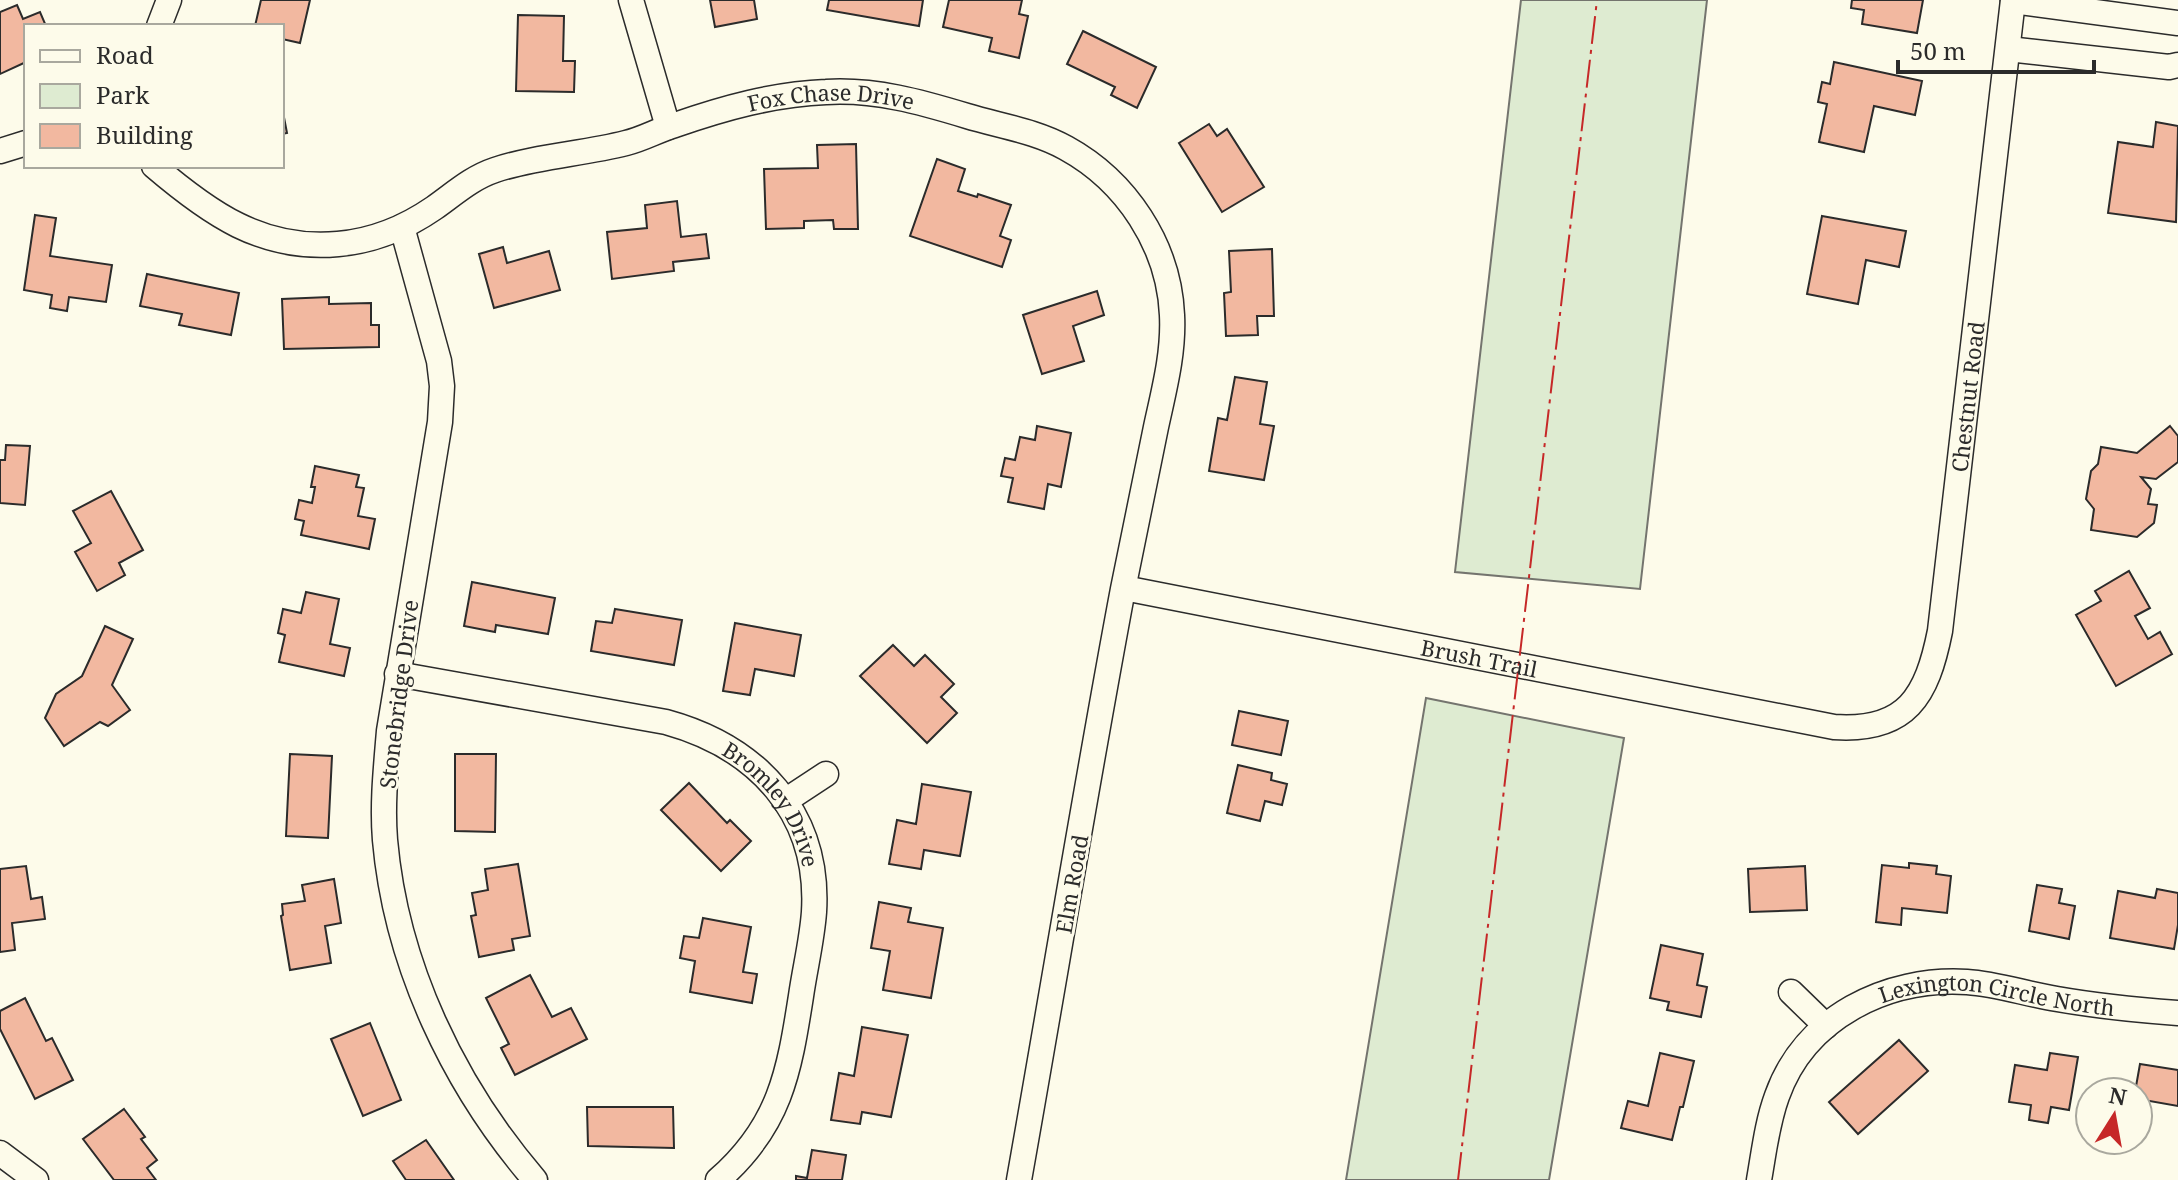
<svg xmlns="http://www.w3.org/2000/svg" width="2178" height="1180" viewBox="0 0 2178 1180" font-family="'Noto Serif',serif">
<rect width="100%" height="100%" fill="#fdfbea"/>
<!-- green -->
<g fill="#deebd1" stroke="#74746e" stroke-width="2">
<polygon points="1521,0 1707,0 1640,589 1455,572"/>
<polygon points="1426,698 1624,738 1549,1180 1346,1180"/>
</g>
<!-- building -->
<g fill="#f2b8a0" stroke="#2b2b2b" stroke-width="2">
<polygon points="261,0 310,0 300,43 282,39 282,26 255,26"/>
<polygon points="710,0 754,0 757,19 715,27"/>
<polygon points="829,0 923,0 919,26 827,10"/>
<polygon points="949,0 1022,0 1019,14 1028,16 1019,58 989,51 992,38 943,27"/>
<polygon points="1852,0 1923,0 1917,33 1862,24 1864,10 1851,8"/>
<polygon points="17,5 23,19 40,12 46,26 26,26 26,62 0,74 0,12"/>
<polygon points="518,15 564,16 563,61 575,61 574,92 516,91"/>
<polygon points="1083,31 1156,67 1137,108 1111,95 1115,87 1067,64"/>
<polygon points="1834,62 1922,81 1915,115 1874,106 1864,152 1819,142 1827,104 1818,102 1822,82 1830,84"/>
<polygon points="282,107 287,133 282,134"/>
<polygon points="2156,122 2178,126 2176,222 2108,213 2118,142 2153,147"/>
<polygon points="1209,124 1217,136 1227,129 1264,187 1222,212 1179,143"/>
<polygon points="856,144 858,229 834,229 833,220 804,221 804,228 766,229 764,169 818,168 817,145"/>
<polygon points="937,159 965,169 958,191 977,197 978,194 1011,205 1000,236 1011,240 1002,267 910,236"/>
<polygon points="677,201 681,237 706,234 709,258 673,262 674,271 612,279 607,232 647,228 645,205"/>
<polygon points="35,215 56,218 50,256 112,265 106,302 69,297 67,311 50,308 52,295 24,290"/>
<polygon points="1822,216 1906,231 1899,267 1866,260 1858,304 1807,294"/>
<polygon points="503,247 507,263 549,251 560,290 494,308 479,254"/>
<polygon points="1272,249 1274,316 1257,316 1258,335 1226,336 1224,293 1231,292 1229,251"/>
<polygon points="147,274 239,293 231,335 179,325 182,314 140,306"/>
<polygon points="1097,291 1104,315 1073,326 1084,361 1042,374 1023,315"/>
<polygon points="329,297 329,304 371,303 371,325 379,325 379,347 284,349 282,299"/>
<polygon points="1235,377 1267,382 1260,424 1274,426 1264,480 1209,471 1218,418 1227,420"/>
<polygon points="1037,426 1071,433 1061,487 1048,484 1044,509 1008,502 1013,478 1001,476 1005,458 1015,460 1020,437 1035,440"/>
<polygon points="2170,426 2178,436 2178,462 2156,479 2141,477 2151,489 2148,504 2157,505 2154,523 2137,537 2091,530 2094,509 2086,499 2091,471 2098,464 2101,447 2137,453"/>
<polygon points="6,445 30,446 25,505 0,503 0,460 5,460"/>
<polygon points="315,466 359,475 356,487 364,488 358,516 375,519 369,549 301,535 304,521 295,519 299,500 312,503 315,487 311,487"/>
<polygon points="111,491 143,550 119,563 125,575 97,591 75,552 91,543 73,511"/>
<polygon points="2129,571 2150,608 2135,616 2148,639 2160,632 2172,654 2116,686 2076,615 2101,601 2095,591"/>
<polygon points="472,582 555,598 548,634 496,625 495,632 464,626"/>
<polygon points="306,592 339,599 330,644 350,648 344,676 279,662 285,635 278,633 283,609 301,613"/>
<polygon points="615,609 682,620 674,665 591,651 596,621 612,623"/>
<polygon points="735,623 801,635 794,676 755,669 750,695 723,691"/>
<polygon points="105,626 133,639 112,685 130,710 108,726 100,722 64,746 45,718 56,694 82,676"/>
<polygon points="893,645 914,666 925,655 954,684 941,697 957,713 927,743 860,676"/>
<polygon points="1239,711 1288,721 1281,755 1232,745"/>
<polygon points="290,754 332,756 328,838 286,836"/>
<polygon points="455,754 496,754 495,832 455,831"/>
<polygon points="1238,765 1272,773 1271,780 1287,784 1282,805 1265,801 1260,821 1227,813"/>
<polygon points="689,783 727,823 730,820 751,841 721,871 661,810"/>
<polygon points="922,784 971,792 960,856 924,850 921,869 889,864 897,820 916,824"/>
<polygon points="1909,863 1937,866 1936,874 1951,876 1947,913 1902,908 1901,925 1876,922 1882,865 1909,868"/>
<polygon points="518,864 530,936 512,939 514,950 479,957 471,916 476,915 472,893 488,890 485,869"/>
<polygon points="26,866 31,899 42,897 45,919 12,923 15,950 0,952 0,869"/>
<polygon points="1805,866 1807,910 1750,912 1748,869"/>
<polygon points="334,879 341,923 325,926 331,963 290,970 281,916 283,915 282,904 305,901 302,885"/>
<polygon points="2037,885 2062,889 2059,903 2075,906 2069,939 2029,931"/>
<polygon points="2157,889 2178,893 2178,925 2174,949 2110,938 2118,891 2155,898"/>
<polygon points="879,902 911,908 908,922 943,928 931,998 883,990 890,951 871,948"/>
<polygon points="703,918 751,927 743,972 757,974 752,1003 690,992 695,961 680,958 684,936 699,938"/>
<polygon points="1661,945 1703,954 1697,985 1707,987 1701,1017 1667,1010 1669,1002 1650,998"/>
<polygon points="530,975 552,1017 571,1008 587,1039 515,1075 501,1048 509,1044 486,998"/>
<polygon points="25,998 46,1041 52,1038 73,1080 35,1099 0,1029 0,1011"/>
<polygon points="370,1023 401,1100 363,1116 331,1039"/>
<polygon points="862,1027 908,1035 891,1117 862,1112 860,1124 831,1120 839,1073 854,1076"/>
<polygon points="1899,1040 1928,1071 1858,1134 1829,1102"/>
<polygon points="1660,1053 1694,1061 1683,1107 1680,1107 1672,1140 1621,1128 1628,1101 1648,1106"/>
<polygon points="2050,1053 2078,1057 2069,1110 2051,1107 2048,1123 2029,1120 2031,1105 2009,1102 2015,1065 2047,1070"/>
<polygon points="2140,1064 2178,1070 2178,1106 2138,1099 2138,1092 2135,1092"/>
<polygon points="587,1107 673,1107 674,1148 588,1146"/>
<polygon points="124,1109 145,1137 141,1139 157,1160 147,1168 156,1180 114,1180 83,1139"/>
<polygon points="426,1140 454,1180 406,1180 393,1161"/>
<polygon points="812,1150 846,1155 842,1180 796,1180 796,1176 807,1178"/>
</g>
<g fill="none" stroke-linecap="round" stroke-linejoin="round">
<!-- minor casing -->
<g stroke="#2b2b2b" stroke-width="27">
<g id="minor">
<polyline points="631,0 668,127"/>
<polyline points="2013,1 2178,23"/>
<polyline points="159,26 169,0"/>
<polyline points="2008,49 2169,67 2178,65"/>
<polyline points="0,151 26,143"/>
<path id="s1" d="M154,166C209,213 262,251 338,244C373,241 405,228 434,208C454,194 471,178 495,170C537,156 583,154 626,143C643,139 658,130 675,125C724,108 774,94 826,92C875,89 921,102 967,116C1000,126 1036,131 1066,148C1126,181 1169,245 1172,315C1174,353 1164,390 1156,427C1145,481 1134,535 1123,589C1086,786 1054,983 1019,1180"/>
<path d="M402,227L439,361L442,386L440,422L389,731C386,767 382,804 385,840C396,965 454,1086 535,1180"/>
<path id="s2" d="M1124,588L1834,727C1907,732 1927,696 1940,631L2013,0"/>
<path id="s3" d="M397,674L666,722C757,747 820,813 814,912C812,940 805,968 801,996C789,1073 780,1126 718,1180"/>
<polyline points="785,801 826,774"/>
<polyline points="1791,992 1826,1026"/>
<polyline points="0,1153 36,1180"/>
<path id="s4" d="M1759,1180C1764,1152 1767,1123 1777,1096C1805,1017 1887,977 1967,982C1997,984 2026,994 2057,999C2097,1006 2137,1010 2178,1013"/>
</g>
</g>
<!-- minor -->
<use href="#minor" stroke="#fdfbea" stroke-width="24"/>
<!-- power -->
<polyline stroke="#c62828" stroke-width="2" stroke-dasharray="28 6 4 6" stroke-linecap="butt" points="1458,1180 1597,0"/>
</g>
<g text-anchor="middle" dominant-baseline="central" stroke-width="6" stroke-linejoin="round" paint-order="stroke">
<!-- street labels -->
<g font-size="22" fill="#2b2b2b" stroke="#fdfbea">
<text stroke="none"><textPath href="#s1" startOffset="728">Fox Chase Drive</textPath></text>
<text stroke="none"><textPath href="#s2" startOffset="1122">Chestnut Road</textPath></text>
<text stroke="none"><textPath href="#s2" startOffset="362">Brush Trail</textPath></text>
<text transform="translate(398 694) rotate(-83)">Stonebridge Drive</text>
<text stroke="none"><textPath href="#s3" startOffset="414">Bromley Drive</textPath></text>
<text transform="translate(1071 884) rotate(-80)">Elm Road</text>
<text stroke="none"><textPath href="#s4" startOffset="354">Lexington Circle North</textPath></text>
</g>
</g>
<!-- legend -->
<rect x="24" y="24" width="260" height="144" fill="#fdfbea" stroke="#a9a89e" stroke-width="2"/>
<rect x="40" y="50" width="40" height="12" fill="#fdfbea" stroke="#a9a89e" stroke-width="2"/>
<text x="96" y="64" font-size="24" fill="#2b2b2b">Road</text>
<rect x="40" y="84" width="40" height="24" fill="#deebd1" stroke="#a9a89e" stroke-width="2"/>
<text x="96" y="104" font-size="24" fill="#2b2b2b">Park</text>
<rect x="40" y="124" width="40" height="24" fill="#f2b8a0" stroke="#a9a89e" stroke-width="2"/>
<text x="96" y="144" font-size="24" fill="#2b2b2b">Building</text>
<!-- north arrow -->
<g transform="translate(2114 1116) rotate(11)"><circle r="38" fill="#fdfbea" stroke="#a9a89e" stroke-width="2"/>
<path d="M0-6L14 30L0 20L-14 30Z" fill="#c62828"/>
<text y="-12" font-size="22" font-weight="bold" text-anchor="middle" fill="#2b2b2b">N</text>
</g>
<!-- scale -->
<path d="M1898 60v12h196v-12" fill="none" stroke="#2b2b2b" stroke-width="4"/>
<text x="1910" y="60" font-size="24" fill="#2b2b2b" stroke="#fdfbea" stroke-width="6" paint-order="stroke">50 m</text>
</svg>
